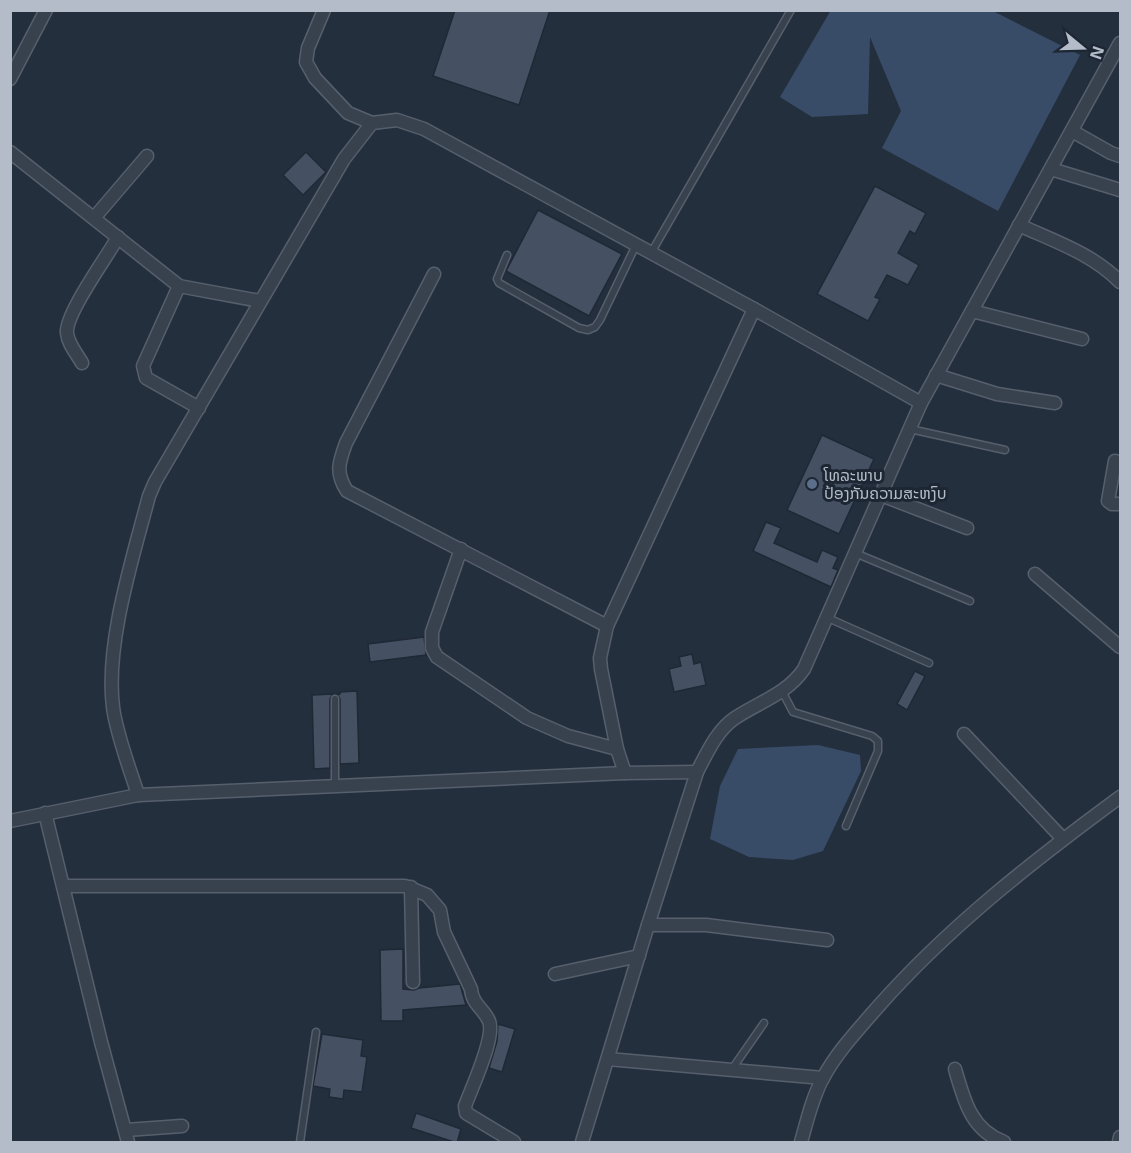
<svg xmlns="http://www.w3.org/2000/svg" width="1131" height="1153" viewBox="0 0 1131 1153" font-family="'Noto Sans','Noto Sans Lao',sans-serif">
<rect width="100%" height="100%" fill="#242f3e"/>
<!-- water -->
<g fill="#394c67">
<polygon points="831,10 993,11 1080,55 998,211 882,148 901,111 870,37 868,114 812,117 780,97"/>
<polygon points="818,745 860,755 861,771 823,851 793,860 749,857 710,839 720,786 738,749"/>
</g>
<!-- building -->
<g fill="#455162" stroke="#1f2835" stroke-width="1.5">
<polygon points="455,10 550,10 519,105 433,76"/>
<polygon points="306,152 326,172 303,195 283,175"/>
<polygon points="875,186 926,213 915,234 910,231 898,253 919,265 908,285 887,275 875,297 880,299 868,321 817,294"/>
<polygon points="538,210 622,254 589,316 506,271"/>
<polygon points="822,435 874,459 839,534 787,510"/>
<polygon points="766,522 781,528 774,543 817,562 822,550 838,557 833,568 838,570 831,587 753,551"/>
<polygon points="424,637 426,655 370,662 368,644"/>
<polygon points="692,654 694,664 701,662 706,685 674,692 669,669 681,666 679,657"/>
<polygon points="915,671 925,676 907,710 897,704"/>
<polygon points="357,691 359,763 340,764 340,699 337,694 340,694 340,692"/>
<polygon points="333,694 330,699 330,768 314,769 312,695"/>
<polygon points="403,949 403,989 414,990 419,988 460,984 466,1005 403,1010 403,1021 381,1021 380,950"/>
<polygon points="498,1024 515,1029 502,1072 489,1068 497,1041"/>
<polygon points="322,1034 363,1040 361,1056 367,1057 362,1092 344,1090 343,1099 329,1097 330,1089 313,1086"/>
<polygon points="416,1113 461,1129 457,1143 411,1128"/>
</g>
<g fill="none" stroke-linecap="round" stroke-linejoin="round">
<!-- service casing -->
<g stroke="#565f6c" stroke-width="9">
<g id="service">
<polyline points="651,253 791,10"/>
<polyline points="507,255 497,279 499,283 579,328 588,330 595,327 600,320 636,245"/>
<polyline points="910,429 1005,450"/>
<polyline points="855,553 970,601"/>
<polyline points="828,618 929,663"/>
<polyline points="782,691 793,712 872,736 878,741 878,751 846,826"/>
<polyline points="335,699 335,786"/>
<polyline points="732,1069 764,1023"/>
<polyline points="300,1142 316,1032"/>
</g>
</g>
<!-- minor casing -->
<g stroke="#565f6c" stroke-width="15">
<g id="minor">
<polyline points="324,10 308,48 306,62 315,78 348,113 372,123"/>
<polyline points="10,79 46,10"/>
<polyline points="1072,131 1111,153 1120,156"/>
<polyline points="10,152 179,286 260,301"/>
<polyline points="1051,169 1120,190"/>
<polyline points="94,218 147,156"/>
<path d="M1019,225C1054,241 1093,254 1120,282"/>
<path d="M434,274L346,443C339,462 335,473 347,491L607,626"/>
<polyline points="179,286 143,366 146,378 199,408"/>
<polyline points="972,311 1082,339"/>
<path d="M82,363C77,354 68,344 67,333C65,314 107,257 118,237"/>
<polyline points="936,375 997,394 1055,403"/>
<polyline points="1115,461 1108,501 1112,504 1120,504"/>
<polyline points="881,495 967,528"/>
<polyline points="461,549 432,632 432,648 437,657 527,718 568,736 617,749"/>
<polyline points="1035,574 1120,647"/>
<polyline points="964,734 1063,839"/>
<polyline points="625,773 617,749 601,669 600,658 607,626 754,309"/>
<path d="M138,795C130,769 116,733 113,707C105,644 133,557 149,496L155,482L344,159L372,123L397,120L424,129L754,309L921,403"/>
<polyline points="45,813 101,1042 128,1142"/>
<polyline points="10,821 138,795 625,773 697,772"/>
<path d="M64,886H405L427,895L440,910L444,932L471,989C472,1004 484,1009 489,1021C496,1037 471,1089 465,1106L466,1113L514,1142"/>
<polyline points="411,887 413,982"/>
<polyline points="648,925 706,925 827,940"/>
<polyline points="555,974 639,956"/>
<polyline points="608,1059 823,1078"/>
<path d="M955,1069C964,1100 971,1130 1004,1142"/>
<polyline points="126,1130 182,1126"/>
<path d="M582,1142L648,925L697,772C707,753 717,730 735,718C759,702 787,694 804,669L921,403L1120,43"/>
<path d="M801,1142C807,1121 812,1098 823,1078C837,1052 857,1031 876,1009C947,928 1033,861 1120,797"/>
<polyline points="1119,1142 1120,1137"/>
</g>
</g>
<!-- service -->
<use href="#service" stroke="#38414e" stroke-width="6"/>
<!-- minor -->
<use href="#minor" stroke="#38414e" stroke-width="12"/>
</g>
<!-- markers -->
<circle fill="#5c6f8a" stroke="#1d2633" stroke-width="2" cx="812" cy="484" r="6"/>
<g text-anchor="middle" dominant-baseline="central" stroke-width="6" stroke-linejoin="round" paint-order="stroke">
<!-- poi labels -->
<g font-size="16" fill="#b4bcc9" stroke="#1d2633" text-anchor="start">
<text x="824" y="475">ໂທລະພາບ<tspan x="824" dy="18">ປ້ອງກັນຄວາມສະຫງົບ</tspan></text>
</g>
</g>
<!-- border -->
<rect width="1131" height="1153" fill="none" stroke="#b4bcc9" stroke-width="24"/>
<!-- north arrow -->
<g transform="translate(1083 48) rotate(109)" stroke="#1d2633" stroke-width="4.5" paint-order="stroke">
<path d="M0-4.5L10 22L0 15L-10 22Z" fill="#b4bcc9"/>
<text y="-9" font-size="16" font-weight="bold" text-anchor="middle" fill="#b4bcc9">N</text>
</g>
</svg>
